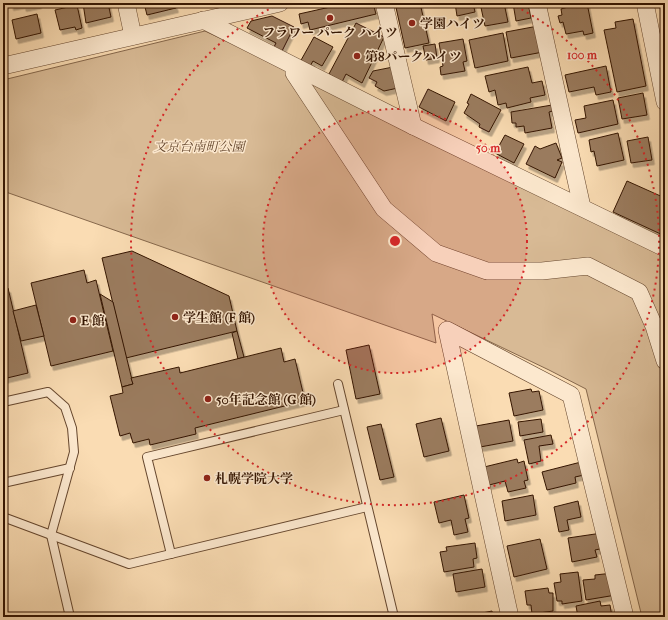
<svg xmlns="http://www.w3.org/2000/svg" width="668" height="620" viewBox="0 0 668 620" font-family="'IM FELL French Canon','Noto Serif JP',serif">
<defs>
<filter id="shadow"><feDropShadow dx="2.5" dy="4.5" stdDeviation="0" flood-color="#0004"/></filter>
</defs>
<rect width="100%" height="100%" fill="#fadcb3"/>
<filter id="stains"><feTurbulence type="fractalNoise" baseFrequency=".005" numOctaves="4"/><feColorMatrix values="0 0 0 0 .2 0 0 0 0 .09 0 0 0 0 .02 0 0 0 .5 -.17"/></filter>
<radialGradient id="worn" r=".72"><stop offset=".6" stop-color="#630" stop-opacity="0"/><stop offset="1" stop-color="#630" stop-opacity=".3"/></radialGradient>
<!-- green -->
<polygon fill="#d8ba95" stroke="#86684c" points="205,31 388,117 665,255 665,617 642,617 586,389 549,370 432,314 436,343 3,191 3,80"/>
<!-- building -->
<g fill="#9b7c5e" stroke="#341502" filter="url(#shadow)">
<polygon points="11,3 39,3 39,4 24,7 23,4 11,6"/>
<polygon points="83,3 108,3 111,17 86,23"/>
<polygon points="144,3 174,3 176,8 147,15"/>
<polygon points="348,3 373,3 376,14 310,30 308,22 301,24 299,14"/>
<polygon points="395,3 420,3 429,43 405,48"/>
<polygon points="455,3 473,3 475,12 457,16"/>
<polygon points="480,3 504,3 508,22 485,26"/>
<polygon points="513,3 528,3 531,18 516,21"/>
<polygon points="567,3 587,3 593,33 584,35 583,31 566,34 563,22 560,23 558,16 562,15 561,9 568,7"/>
<polygon points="77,5 82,28 76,30 75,27 60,30 55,10"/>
<polygon points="37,14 41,33 16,39 12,20"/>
<polygon points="272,16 294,27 282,51 274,47 276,43 247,28 251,21"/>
<polygon points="633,19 646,86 617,92 604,30 616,28 615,22"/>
<polygon points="356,23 384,37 362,83 346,74 342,82 329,74"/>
<polygon points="538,26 543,52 511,58 506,32"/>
<polygon points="503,33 508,61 475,68 469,40"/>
<polygon points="314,37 333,47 322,66 313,61 309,68 300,62"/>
<polygon points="463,39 467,61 463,62 465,71 441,75 440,67 443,66 439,43"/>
<polygon points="435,44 437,58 426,60 423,46"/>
<polygon points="606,66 611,92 596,95 594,87 569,92 565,75"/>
<polygon points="393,67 398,88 384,91 375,86 377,82 369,78 373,71"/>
<polygon points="528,67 532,83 542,81 545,95 530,98 531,102 507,108 506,103 498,105 495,90 489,92 485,76"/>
<polygon points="428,89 455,102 446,121 419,107"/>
<polygon points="643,93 647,115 622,119 618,98"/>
<polygon points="471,94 501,110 489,132 479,127 480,124 464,113 469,104 467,103"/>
<polygon points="613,100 618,124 578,133 575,120 586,118 584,106"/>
<polygon points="552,105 553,111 549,112 552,128 525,133 524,126 516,127 516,123 512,123 511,112"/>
<polygon points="618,133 624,160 597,166 594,151 591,152 589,140"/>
<polygon points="505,135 524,144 514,163 495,153"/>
<polygon points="648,137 652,160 631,163 627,141"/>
<polygon points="556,143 562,158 557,160 562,162 555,178 526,164 535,146 540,149"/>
<polygon points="627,181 665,198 665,236 613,212"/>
<polygon points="132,251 229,296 237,331 126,358 102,258"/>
<polygon points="84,270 87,283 96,280 113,351 51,366 31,283"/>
<polygon points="8,288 28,373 3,379 3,290"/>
<polygon points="100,294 113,302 133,384 122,387"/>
<polygon points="36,305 44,336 21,341 13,311"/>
<polygon points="237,331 244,357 238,359 232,333"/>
<polygon points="369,345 380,394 356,399 346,350"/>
<polygon points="281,348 284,362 295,359 305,401 195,428 196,434 150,445 149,439 133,443 130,433 120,436 110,396 123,393 122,387 133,384 131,378 179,367 180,373"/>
<polygon points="531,389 532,392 539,391 543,410 514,416 509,393"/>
<polygon points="441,418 449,451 424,457 416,424"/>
<polygon points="541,419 543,432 520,436 518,422"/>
<polygon points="509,420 513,441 480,447 476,426"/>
<polygon points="381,424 394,477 380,480 367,427"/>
<polygon points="551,435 553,444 539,446 541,461 529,464 524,440"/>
<polygon points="517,459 518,463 524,461 528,480 524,481 526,488 508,492 505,481 485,486 480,468"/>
<polygon points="581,462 584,475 575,477 576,483 547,490 542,472"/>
<polygon points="464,495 469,518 465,519 468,532 454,535 451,520 439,523 434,502"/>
<polygon points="533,495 536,515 505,521 502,501"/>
<polygon points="578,501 581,517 567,520 569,530 559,532 554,507"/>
<polygon points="602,533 604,548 595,550 597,557 572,562 568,538"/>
<polygon points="540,539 547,569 514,577 507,546"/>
<polygon points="475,543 477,558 473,559 474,567 444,572 440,552 447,551 446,547"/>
<polygon points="482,569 485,587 456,592 453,574"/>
<polygon points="578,572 582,601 562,604 562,601 557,601 554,583 561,582 560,574"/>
<polygon points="613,573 616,595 586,600 583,580 595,579 595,575"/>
<polygon points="548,588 549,593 553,593 553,611 532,614 531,605 527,605 525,591"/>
<polygon points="600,601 601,606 610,605 612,617 578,617 576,606"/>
<polygon points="492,611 493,617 463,617"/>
</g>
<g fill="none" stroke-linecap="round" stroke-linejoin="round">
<!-- lane casing -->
<g stroke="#66472e" stroke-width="10">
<g id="lane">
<polyline points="338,384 394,617"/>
<polyline points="3,402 48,392 65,407 72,428 74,452 51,535 70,617"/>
<polyline points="3,483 70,468"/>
<polyline points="3,517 129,564 367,507"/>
<polyline points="171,554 147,457 344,410"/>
</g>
</g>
<!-- street casing -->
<g stroke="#66472e" stroke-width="18">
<g id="street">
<polyline points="126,3 133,36"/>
<polyline points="384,3 413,126"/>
<polyline points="537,3 582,207"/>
<polyline points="645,3 665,102"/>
<polyline points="203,20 413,126 665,248"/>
<polyline points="3,66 280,3"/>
<polyline points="294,73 384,209 436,253 487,271 542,271 588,266 639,292 654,326 665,361"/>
<polyline points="510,617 447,330 571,395 625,617"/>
</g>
</g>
<!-- lane -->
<use href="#lane" stroke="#fce8ce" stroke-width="8"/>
<!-- street -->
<use href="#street" stroke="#fce8ce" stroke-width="17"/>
</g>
<!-- distance rings -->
<circle cx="395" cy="241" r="132" fill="#d62828" fill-opacity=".12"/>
<g fill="none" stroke="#d62828" stroke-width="2" stroke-dasharray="2 4">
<circle cx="395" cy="241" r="132"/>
<path d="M511 4A264 264 0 1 1 279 4"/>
</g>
<!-- markers -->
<g fill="#8f2418" stroke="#fce8ce" stroke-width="1.5">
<circle cx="330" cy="18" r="4"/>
<circle cx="412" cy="23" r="4"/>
<circle cx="357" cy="56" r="4"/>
<circle cx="175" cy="317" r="4"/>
<circle cx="73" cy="320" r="4"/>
<circle cx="208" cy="399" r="4"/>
<circle cx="207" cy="478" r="4"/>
</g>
<g text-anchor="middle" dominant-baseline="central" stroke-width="3" stroke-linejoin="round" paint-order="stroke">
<!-- poi labels -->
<g font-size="13" font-weight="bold" fill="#341502" stroke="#fce8ce" text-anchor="start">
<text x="420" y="23">学園ハイツ</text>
<text x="330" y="32" text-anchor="middle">フラワー パーク ハイツ</text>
<text x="365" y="56">第8パークハイツ</text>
<text x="183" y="317">学生館 (F 館)</text>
<text x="81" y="320">E 館</text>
<text x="216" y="399">50年記念館 (G 館)</text>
<text x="215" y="478">札幌学院大学</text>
</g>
<!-- park labels -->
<g font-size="13" font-style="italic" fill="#65472e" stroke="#fce8ce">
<text x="199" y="146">文京台南町公園</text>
</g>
</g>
<circle cx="395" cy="241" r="6" fill="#d62828" stroke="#fce8ce" stroke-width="2"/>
<g font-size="12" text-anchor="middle" font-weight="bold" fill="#d62828" stroke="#fce8ce" stroke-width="3" stroke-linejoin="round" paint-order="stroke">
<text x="582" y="59">100 m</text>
<text x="488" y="152">50 m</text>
</g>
<!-- margin -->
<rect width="668" height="620" fill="none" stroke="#fadcb3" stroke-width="16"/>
<rect x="4" y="4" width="660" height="612" fill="none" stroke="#341502" stroke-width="2"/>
<rect x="8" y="8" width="652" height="604" fill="none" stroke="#341502"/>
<rect width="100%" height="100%" filter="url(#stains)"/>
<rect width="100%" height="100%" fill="url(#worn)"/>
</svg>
